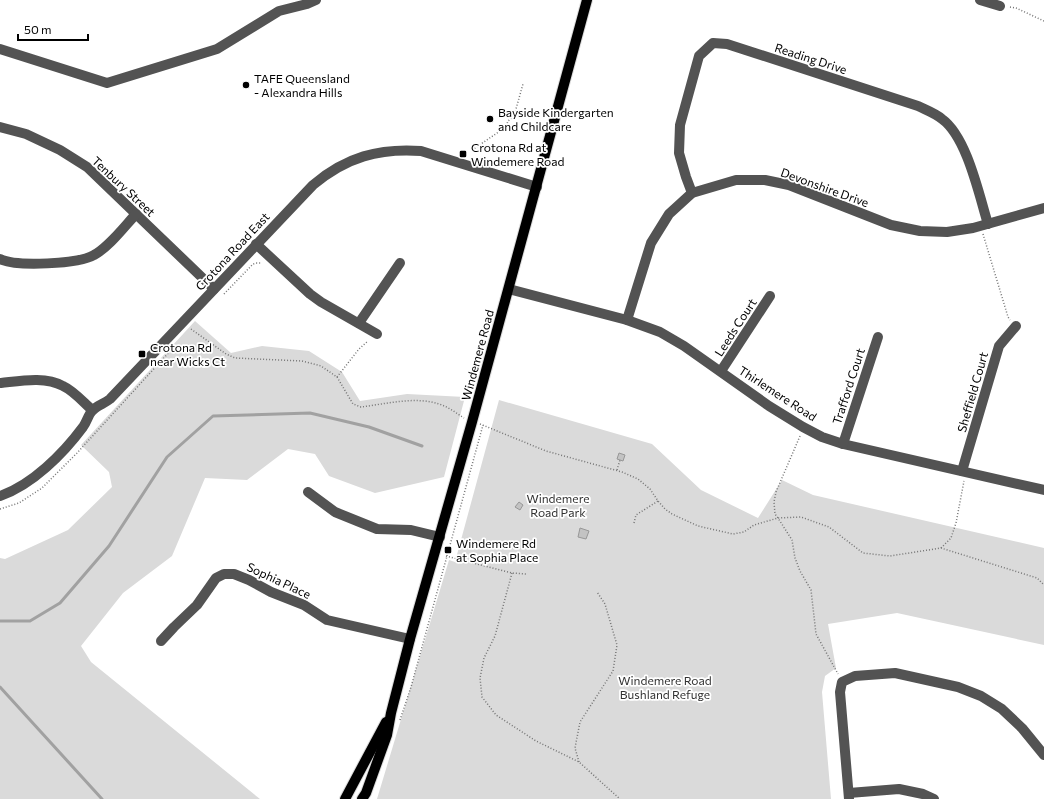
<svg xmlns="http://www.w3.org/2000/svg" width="1044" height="799" viewBox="0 0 1044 799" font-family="Commissioner,sans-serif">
<rect width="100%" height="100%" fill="#fff"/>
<!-- green -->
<g fill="#dadada">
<polygon points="195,321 231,353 262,346 309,351 342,372 360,401 407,394 465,397 444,477 375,493 329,476 315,454 288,449 247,480 205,478 172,556 123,593 81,646 91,662 260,799 0,799 0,558 5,559 68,530 112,487 109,472 81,445"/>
<polygon points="499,400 652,444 701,490 758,518 782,480 813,495 1044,548 1044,645 897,613 828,624 836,668 825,676 822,692 831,799 377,799 449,560 455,562"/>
</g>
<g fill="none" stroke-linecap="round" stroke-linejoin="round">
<!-- stream -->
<g stroke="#a1a1a1" stroke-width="3">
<polyline points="0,621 30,621 60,603 109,546 167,457 213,416 310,413 369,427 422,446"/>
<polyline points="0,687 102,799"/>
</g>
</g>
<!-- building -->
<g fill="#c3c3c3" stroke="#979797">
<polygon points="619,453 625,455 623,461 617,459"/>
<polygon points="519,502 523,505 520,510 515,507"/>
<polygon points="580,528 589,531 586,539 578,537"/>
</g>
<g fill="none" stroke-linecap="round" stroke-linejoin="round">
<!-- major casing -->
<g stroke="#dbdbdb" stroke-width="12">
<g id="major">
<polyline points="345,799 386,722"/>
<polyline points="362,799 366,793 387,735 391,713 410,639 472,422 587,0"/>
</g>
</g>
<!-- path -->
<g stroke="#757575" stroke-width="1.5" stroke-dasharray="1 2" stroke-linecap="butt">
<polyline points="1010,7 1016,8 1044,21"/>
<polyline points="472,150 506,127 508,121 514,116 523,84"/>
<polyline points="983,234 1008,317 1010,320"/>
<polyline points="224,294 253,264 257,263 262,263"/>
<path d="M191,329L226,354L235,358L302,361L321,366L337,377L353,404L361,407C386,404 415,396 439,404C449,407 456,413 464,418"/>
<polyline points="337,377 359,349 368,341"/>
<polyline points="480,424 546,451 622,472 638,479 650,489 658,501 665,509 672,514 698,526 733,534 744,532 754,525 778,518 801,517 829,527 863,553 890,556 941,548 1037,578 1044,585"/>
<polyline points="800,436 776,492 774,502 775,514 778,518 792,540 795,558 800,571 811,590 816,634 838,674"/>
<polyline points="617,470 620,460"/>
<polyline points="0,509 19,503 42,488 77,453 172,349"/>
<polyline points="634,523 636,515 658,501"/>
<polyline points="941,548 951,538 956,523 964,481"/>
<polyline points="446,556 512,573 526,574"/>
<polyline points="512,573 495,636 484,658 480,678 482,697 496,715 536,741 579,762 620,799"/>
<polyline points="400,720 411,687 483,425"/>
<polyline points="579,762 575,748 580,722 613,671 617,645 605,604 597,592"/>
</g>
<!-- minor -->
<g stroke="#535353" stroke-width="10">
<polyline points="980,0 1000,6"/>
<polyline points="0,49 107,83 217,49 279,11 307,4 316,0"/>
<polyline points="0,127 26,134 60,150 87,167 214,289"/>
<path d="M692,193L686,177L679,153L680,125L699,56L713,43L727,44L918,106C926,110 935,113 942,119C967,137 979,195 988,224"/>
<polyline points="256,244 310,294 321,302 377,334"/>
<path d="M0,259C16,267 79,264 94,255C109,247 124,227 136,214"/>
<polyline points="509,289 627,320 660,332 684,346 769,406 803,427 822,437 843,444 1044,490"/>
<polyline points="627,320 651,243 669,214 692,193 736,180 765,180 789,185 891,225 920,231 947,232 973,228 1044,208"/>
<polyline points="359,323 400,263"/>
<polyline points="721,371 770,296"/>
<path d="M1,383C20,381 45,376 63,386C74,391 83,402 92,410"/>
<polyline points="843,444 878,337"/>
<polyline points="962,471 999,346 1016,326"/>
<polyline points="308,492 335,512 377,529 411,530 440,537"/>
<path d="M0,496C32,485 63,454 83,427C87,422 88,415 92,411C97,405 104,404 110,399L313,185C346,157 379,148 421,151L537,187"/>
<polyline points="161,641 174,627 197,605 216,578 224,574 234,574 249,580 271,592 304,605 327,620 410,639"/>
<polyline points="849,793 899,789 923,794 934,799"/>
<polyline points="849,799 840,692 842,682 855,676 895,673 958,687 981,696 1002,709 1022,728 1044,755"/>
</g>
<!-- major -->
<use href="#major" stroke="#000" stroke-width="10"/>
</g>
<!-- markers -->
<g fill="#000" stroke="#fff" stroke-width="1.5">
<circle cx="246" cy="85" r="4"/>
<circle cx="490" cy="119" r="4"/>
<rect x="459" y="150" width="8" height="8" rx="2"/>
<rect x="138" y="350" width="8" height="8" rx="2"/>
<rect x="444" y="546" width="8" height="8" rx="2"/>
</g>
<g text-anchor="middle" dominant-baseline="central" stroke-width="3.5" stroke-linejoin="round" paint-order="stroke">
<!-- street labels -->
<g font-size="12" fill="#000" stroke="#fff">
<text transform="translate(811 58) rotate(18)">Reading Drive</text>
<text transform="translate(124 186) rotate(43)">Tenbury Street</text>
<text transform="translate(825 187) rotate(20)">Devonshire Drive</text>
<text transform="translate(232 251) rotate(-47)">Crotona Road East</text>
<text transform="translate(735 327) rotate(-57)">Leeds Court</text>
<text transform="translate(477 355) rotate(-75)">Windemere Road</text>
<text transform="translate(848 386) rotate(-72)">Trafford Court</text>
<text transform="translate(972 392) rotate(-74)">Sheffield Court</text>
<text transform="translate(778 393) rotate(33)">Thirlemere Road</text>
<text transform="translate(279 580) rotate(25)">Sophia Place</text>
</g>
<!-- poi labels -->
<g font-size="12" fill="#000" stroke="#fff" text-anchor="start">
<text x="254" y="78">TAFE Queensland<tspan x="254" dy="14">- Alexandra Hills</tspan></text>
<text x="498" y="112">Bayside Kindergarten<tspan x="498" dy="14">and Childcare</tspan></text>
<text x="471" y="147">Crotona Rd at<tspan x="471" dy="14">Windemere Road</tspan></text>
<text x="150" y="347">Crotona Rd<tspan x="150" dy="14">near Wicks Ct</tspan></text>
<text x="456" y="543">Windemere Rd<tspan x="456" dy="14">at Sophia Place</tspan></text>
</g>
<!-- park labels -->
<g font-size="12" fill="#313131" stroke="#fff">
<text x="558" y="498">Windemere<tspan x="558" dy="14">Road Park</tspan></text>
<text x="665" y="680">Windemere Road<tspan x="665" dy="14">Bushland Refuge</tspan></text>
</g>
</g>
<!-- scale -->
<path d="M18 34v6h70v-6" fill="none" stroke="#000000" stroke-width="2"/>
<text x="24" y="34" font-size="12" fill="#000000" stroke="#ffffff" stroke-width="3" paint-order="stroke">50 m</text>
</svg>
